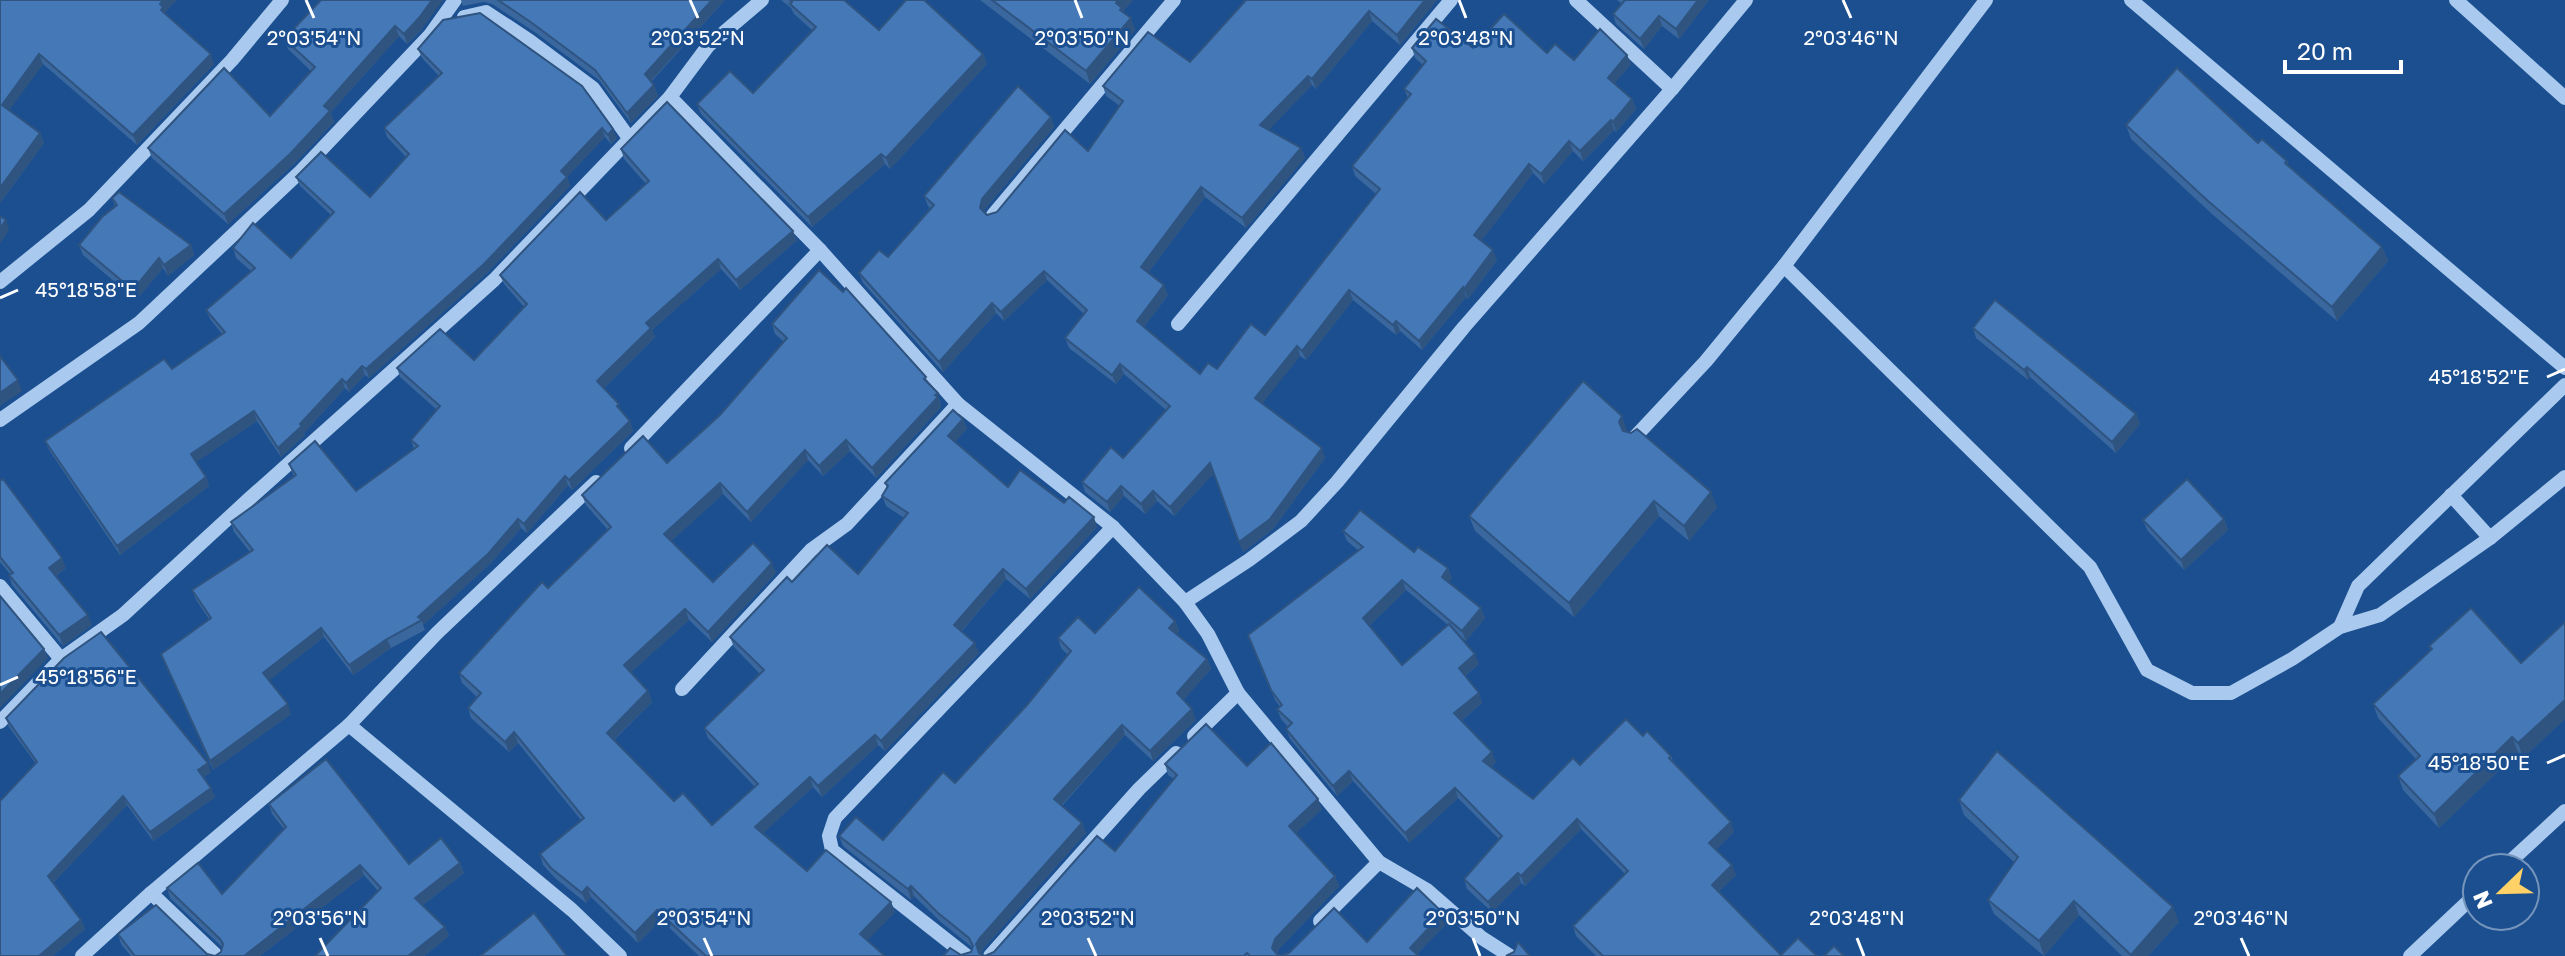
<svg xmlns="http://www.w3.org/2000/svg" width="2565" height="956" viewBox="0 0 2565 956" font-family="'Golos Text',sans-serif">
<rect width="100%" height="100%" fill="#1b4f8f"/>
<g fill="none" stroke-linecap="round" stroke-linejoin="round">
<!-- minor -->
<g stroke="#a9c9ee" stroke-width="14">
<polyline points="1576,0 1672,89"/>
<polyline points="2131,0 2565,368"/>
<polyline points="2456,0 2565,98"/>
<polyline points="464,17 486,12 530,41 593,88 629,138"/>
<polyline points="993,215 1174,0"/>
<polyline points="820,250 958,404 1113,527 1185,602 1208,634 1238,693 1379,862 1427,890 1482,938 1510,956"/>
<polyline points="1784,266 2090,567 2147,670 2192,693 2231,693 2292,659 2340,627 2380,615 2490,538 2565,477"/>
<polyline points="0,282 89,210 232,60 282,0"/>
<polyline points="1178,324 1451,0"/>
<polyline points="0,420 139,323 301,171 430,35 455,0"/>
<polyline points="1634,438 1706,361 1784,266 1986,0"/>
<polyline points="631,448 820,250 670,97"/>
<polyline points="2451,495 2490,538"/>
<polyline points="0,586 61,659"/>
<polyline points="1185,602 1249,560 1301,521 1337,482 1464,327 1672,89 1746,0"/>
<polyline points="2340,627 2358,586 2565,385"/>
<polyline points="682,689 811,550 847,524 958,404"/>
<polyline points="0,722 61,659 123,615 249,499 494,280 670,97 708,46 762,0"/>
<polyline points="349,725 572,910 620,956"/>
<polyline points="1194,736 1238,693"/>
<polyline points="2503,868 2565,811"/>
<polyline points="151,893 217,956"/>
<polyline points="1320,921 1379,862"/>
<polyline points="82,956 151,893 349,725 437,633 596,482"/>
<polyline points="967,956 832,850 829,836 835,818 1113,527"/>
<polyline points="990,956 1139,789 1176,753"/>
<polyline points="2410,956 2477,893"/>
</g>
</g>
<!-- wall -->
<g fill="#3a679d" fill-rule="evenodd">
<polygon points="0,0 177,0 165,12 166,14 214,64 137,145 43,64 9,110 40,133 44,143 0,203"/>
<polygon points="321,0 422,29 407,44 399,36 331,112 334,122 294,164 228,224 152,158 148,148 270,116 311,71 288,49 284,39"/>
<polygon points="461,0 725,0 651,82 654,85 658,96 631,123 599,80 536,33 492,4 484,2 463,6"/>
<polygon points="781,0 844,0 879,30 983,54 987,64 890,169 885,164 812,227 701,114 697,104 753,93 813,31 794,14 791,8"/>
<polygon points="980,0 1133,0 1123,11 1135,30 1090,84"/>
<polygon points="1246,0 1437,0 1400,45 1372,21 1316,89 1312,85 1268,130 1301,148 1305,158 1246,228 1205,197 1148,273 1168,295 1144,327 1200,374 1217,369 1265,335 1376,194 1355,176 1352,166 1408,98 1404,89 1423,65 1415,58 1412,48 1473,48 1547,53 1574,60 1627,55 1631,64 1614,84 1632,99 1636,109 1616,132 1614,130 1583,161 1573,151 1544,184 1533,173 1481,241 1497,260 1468,299 1466,297 1422,350 1400,331 1396,335 1353,300 1306,360 1300,356 1262,403 1325,458 1273,529 1243,552 1214,473 1174,516 1157,501 1145,514 1124,496 1110,512 1085,492 1082,482 1123,458 1166,410 1124,374 1116,384 1069,348 1065,338 1084,314 1047,280 1004,321 996,313 943,372 863,283 859,273 888,257 930,208 928,206 924,196 1051,117 1054,127 985,209 985,212 987,215 997,212 1088,151 1120,106 1106,96 1103,86 1190,62"/>
<polygon points="1617,0 1709,0 1679,39 1662,26 1644,49 1616,24 1613,14 1622,4"/>
<polygon points="443,20 617,138 611,144 605,137 567,177 570,186 487,273 369,378 365,375 349,392 345,388 304,433 305,435 281,457 257,421 196,462 206,477 209,486 120,555 49,450 45,441 172,369 222,334 210,319 206,310 251,271 236,258 233,248 291,258 331,215 300,186 296,177 370,197 406,157 387,137 384,128 439,76 422,58 418,49"/>
<polygon points="2126,125 2258,143 2287,161 2288,165 2382,247 2388,261 2337,321 2213,215 2131,139"/>
<polygon points="621,149 797,240 740,290 721,269 652,330 655,337 604,388 630,421 633,431 572,490 568,485 527,533 521,528 491,563 423,625 425,630 391,648 353,675 324,637 269,680 291,714 213,770 161,654 209,619 196,600 192,590 250,552 234,532 231,522 294,477 289,464 356,491 414,449 411,440 437,410 400,377 397,368 474,360 524,307 504,284 500,275 606,220 646,184 624,159"/>
<polygon points="112,198 191,245 194,255 168,276 163,268 136,300 83,255 79,245 115,206"/>
<polygon points="772,324 928,382 941,403 940,404 941,407 876,478 850,451 823,476 808,460 751,522 723,494 671,541 713,582 776,573 712,642 689,620 631,672 648,691 652,702 614,740 674,801 712,825 755,787 708,738 704,728 760,674 734,647 730,637 792,582 858,574 904,518 886,506 882,496 887,488 885,483 963,419 967,429 955,442 1008,487 1064,503 1097,527 1030,599 1006,579 962,631 979,653 885,751 878,745 822,797 813,787 763,833 807,871 891,902 895,912 867,940 885,956 699,956 661,920 638,943 591,897 586,903 555,878 543,865 540,854 581,820 518,743 509,752 471,718 468,708 477,697 462,683 459,673 608,530 586,505 582,495 667,463 720,415 784,342 775,334"/>
<polygon points="1973,328 2136,414 2140,424 2116,453 2030,377 2028,380 1976,338"/>
<polygon points="1627,431 1626,432 1717,507 1689,541 1659,516 1574,617 1475,531 1469,516"/>
<polygon points="0,481 66,568 56,576 92,625 63,646 12,585 9,575 10,574 0,562"/>
<polygon points="2224,519 2228,530 2184,570 2147,530 2143,520"/>
<path d="M1343,531L1414,552L1448,568L1452,578L1449,582L1481,608L1485,618L1466,641L1458,634L1479,664L1465,676L1479,693L1482,703L1461,721L1496,762L1491,767L1533,799L1580,765L1643,736L1671,756L1674,763L1734,832L1716,849L1736,875L1718,892L1781,955L1817,956H1596L1576,936L1573,926L1625,874L1581,829L1525,886L1521,883L1492,912L1467,889L1464,879L1499,839L1458,798L1409,843L1353,781L1337,796L1290,739L1286,729L1288,727L1281,719L1277,709L1280,707L1275,700L1252,645L1359,551L1347,541ZM1406,590L1448,625L1402,665L1369,626Z"/>
<polygon points="1175,621 1179,631 1177,634 1207,659 1211,669 1183,700 1196,720 1153,761 1125,735 1062,806 1082,823 1086,833 983,949 981,953 985,956 994,952 1115,851 1174,779 1168,775 1165,764 1247,766 1322,809 1296,833 1335,876 1339,886 1279,949 1277,954 1280,956 1367,942 1447,923 1417,954 1419,956 943,956 961,955 971,952 973,948 942,923 914,896 911,900 843,846 839,836 883,840 955,783 1027,705 1068,655 1061,648 1058,638"/>
<polygon points="2565,622 2565,719 2523,758 2518,752 2439,828 2403,790 2398,776 2416,759 2378,718 2373,704 2431,650 2429,646 2521,663"/>
<polygon points="6,718 211,772 204,777 215,797 153,841 127,805 53,883 81,920 85,929 53,956 0,956 36,764 9,727"/>
<polygon points="1959,800 2179,922 2148,956 2122,956 2079,915 2044,956 1994,914 1988,900 2015,863 1964,815"/>
<polygon points="269,804 409,864 460,863 464,873 423,905 445,927 449,936 424,956 315,956 378,891 364,875 260,956 131,956 121,944 118,934 215,956 221,952 222,947 170,898 167,888 222,894 284,829 272,814"/>
</g>
<!-- shaded-wall -->
<g fill="#305480">
<polygon points="163,0 177,0 165,12 167,17 165,20 160,4"/>
<polygon points="432,0 443,0 422,29 407,44 404,34"/>
<polygon points="712,0 725,0 648,84 645,74"/>
<polygon points="1118,0 1133,0 1123,11 1126,20 1116,3"/>
<polygon points="1425,0 1437,0 1400,45 1397,35"/>
<polygon points="1698,0 1709,0 1679,39 1676,29"/>
<polygon points="1369,11 1372,21 1316,89 1312,79"/>
<polygon points="1659,16 1662,26 1644,49 1640,39"/>
<polygon points="1131,18 1135,30 1090,84 1086,71"/>
<polygon points="395,26 399,36 331,112 334,122 294,164 228,224 224,214"/>
<polygon points="39,54 43,64 6,115 2,105"/>
<polygon points="211,54 214,64 137,145 133,135"/>
<polygon points="983,54 987,64 890,169 886,158"/>
<polygon points="1627,55 1631,64 1611,88 1608,78"/>
<polygon points="1308,76 1312,85 1264,135 1260,125"/>
<polygon points="654,85 658,96 631,123 627,113"/>
<polygon points="1632,99 1636,109 1616,132 1613,122"/>
<polygon points="1051,117 1054,127 985,209 983,218 980,208 982,199"/>
<polygon points="1611,120 1614,130 1583,161 1580,151"/>
<polygon points="602,128 605,137 567,177 570,186 487,273 369,378 366,369"/>
<polygon points="613,129 617,138 611,144 608,135"/>
<polygon points="40,133 44,143 0,203 0,188"/>
<polygon points="1569,141 1573,151 1544,184 1541,174"/>
<polygon points="1301,148 1305,158 1246,228 1242,218"/>
<polygon points="881,154 885,164 812,227 808,217"/>
<polygon points="1529,164 1533,173 1478,245 1474,235"/>
<polygon points="1201,187 1205,197 1145,277 1141,267"/>
<polygon points="6,220 9,230 0,244 0,228"/>
<polygon points="793,231 797,240 740,290 736,280"/>
<polygon points="191,245 194,255 168,276 164,265"/>
<polygon points="2382,247 2388,261 2337,321 2332,307"/>
<polygon points="1493,250 1497,260 1468,299 1464,289"/>
<polygon points="159,258 163,268 136,300 133,290"/>
<polygon points="718,259 721,269 652,330 655,337 601,391 597,381 646,323"/>
<polygon points="1044,271 1047,280 1004,321 1001,312"/>
<polygon points="1164,285 1168,295 1141,331 1137,321"/>
<polygon points="1463,287 1466,297 1422,350 1419,341"/>
<polygon points="1349,290 1353,300 1306,360 1302,351"/>
<polygon points="992,303 996,313 943,372 939,362"/>
<polygon points="1396,321 1400,331 1396,335 1393,325"/>
<polygon points="1297,346 1300,356 1259,408 1255,398"/>
<polygon points="1120,364 1124,374 1116,384 1112,375"/>
<polygon points="362,366 365,375 349,392 346,383"/>
<polygon points="2027,367 2030,377 2028,380 2024,370"/>
<polygon points="342,379 345,388 304,433 305,435 281,457 278,448"/>
<polygon points="18,380 22,391 0,406 0,393"/>
<polygon points="938,393 941,407 876,478 872,468"/>
<polygon points="254,411 257,421 195,463 191,454"/>
<polygon points="2136,414 2140,424 2116,453 2112,442"/>
<polygon points="1622,416 1627,431 1624,437 1619,422"/>
<polygon points="963,419 967,429 951,446 948,436"/>
<polygon points="630,421 633,431 572,490 569,480"/>
<polygon points="846,440 850,451 823,476 819,466"/>
<polygon points="1322,448 1325,458 1273,529 1243,552 1239,542"/>
<polygon points="805,450 808,460 751,522 747,512"/>
<polygon points="1210,463 1214,473 1174,516 1170,507"/>
<polygon points="565,476 568,485 527,533 524,524"/>
<polygon points="206,477 209,486 120,555 117,546"/>
<polygon points="720,483 723,494 668,544 664,534"/>
<polygon points="1121,486 1124,496 1110,512 1107,502"/>
<polygon points="1153,491 1157,501 1145,514 1141,504"/>
<polygon points="1711,492 1717,507 1689,541 1684,526"/>
<polygon points="1654,501 1659,516 1574,617 1569,603"/>
<polygon points="1094,517 1097,527 1030,599 1026,589"/>
<polygon points="518,519 521,528 491,563 423,625 422,620 418,617"/>
<polygon points="2224,519 2228,530 2184,570 2181,560"/>
<polygon points="62,558 66,568 53,578 49,568"/>
<polygon points="772,563 776,573 712,642 708,632"/>
<polygon points="1448,568 1452,578 1446,587 1442,577"/>
<polygon points="1003,569 1006,579 958,635 954,625"/>
<polygon points="1402,580 1406,590 1366,629 1363,618"/>
<polygon points="1481,608 1485,618 1466,641 1462,631"/>
<polygon points="685,609 689,620 628,675 624,665"/>
<polygon points="88,615 92,625 63,646 59,635"/>
<polygon points="1175,621 1179,631 1173,638 1169,628"/>
<polygon points="321,628 324,637 267,682 263,673"/>
<polygon points="387,639 391,648 353,675 349,665"/>
<polygon points="975,643 979,653 885,751 881,741"/>
<polygon points="44,649 48,658 0,708 0,694"/>
<polygon points="1475,654 1479,664 1462,678 1459,668"/>
<polygon points="1207,659 1211,669 1180,704 1177,693"/>
<polygon points="648,691 652,702 610,743 607,733"/>
<polygon points="1479,693 1482,703 1458,723 1454,713"/>
<polygon points="2565,700 2565,719 2523,758 2518,743"/>
<polygon points="288,704 291,714 213,770 210,761"/>
<polygon points="1192,709 1196,720 1153,761 1150,751"/>
<polygon points="1122,725 1125,735 1058,809 1054,799"/>
<polygon points="514,732 518,743 509,752 505,742"/>
<polygon points="875,735 878,745 822,797 818,786"/>
<polygon points="2512,737 2518,752 2439,828 2434,814"/>
<polygon points="1492,752 1496,762 1487,771 1483,761"/>
<polygon points="208,763 211,772 201,779 198,770"/>
<polygon points="1349,771 1353,781 1337,796 1333,786"/>
<polygon points="810,777 813,787 759,837 755,827"/>
<polygon points="211,788 215,797 153,841 150,832"/>
<polygon points="1455,788 1458,798 1409,843 1405,833"/>
<polygon points="123,796 127,805 51,885 48,876"/>
<polygon points="1318,799 1322,809 1293,836 1289,826"/>
<polygon points="1577,819 1581,829 1525,886 1521,876"/>
<polygon points="1731,822 1734,832 1713,853 1709,843"/>
<polygon points="1082,823 1086,833 983,949 980,955 976,944 979,939"/>
<polygon points="460,863 464,873 419,908 415,898"/>
<polygon points="360,865 364,875 260,956 244,956"/>
<polygon points="1732,865 1736,875 1715,895 1712,885"/>
<polygon points="1518,873 1521,883 1492,912 1488,902"/>
<polygon points="1335,876 1339,886 1279,949 1277,956 1272,948 1275,939"/>
<polygon points="911,886 914,896 911,900 908,889"/>
<polygon points="587,887 591,897 586,903 582,893"/>
<polygon points="2074,901 2079,915 2044,956 2039,941"/>
<polygon points="891,902 895,912 864,944 860,934"/>
<polygon points="2173,907 2179,922 2148,956 2131,956"/>
<polygon points="657,910 661,920 638,943 635,933"/>
<polygon points="1443,913 1447,923 1415,956 1410,948"/>
<polygon points="81,920 85,929 53,956 39,956"/>
<polygon points="445,927 449,936 424,956 408,956"/>
</g>
<!-- building -->
<g fill="#4478b7" stroke="#305480" stroke-width="2">
<polygon points="0,0 163,0 160,4 163,7 161,10 211,54 133,135 39,54 2,105 40,133 0,188"/>
<polygon points="321,0 432,0 419,18 404,34 395,26 324,106 330,111 290,154 224,214 148,148 224,68 270,116 315,67 284,39"/>
<polygon points="498,0 712,0 645,74 654,85 627,113 595,70 532,23"/>
<polygon points="790,0 844,0 879,30 906,0 924,0 983,54 886,158 881,154 808,217 697,104 730,71 753,93 816,27 790,4 792,2"/>
<polygon points="992,0 1118,0 1116,3 1122,8 1120,10 1131,18 1086,71"/>
<polygon points="1246,0 1425,0 1397,35 1369,11 1312,79 1308,76 1260,125 1301,148 1242,218 1201,187 1141,267 1164,285 1137,321 1200,374 1208,363 1217,369 1251,324 1265,335 1380,189 1352,166 1411,94 1404,89 1426,61 1412,48 1436,19 1473,48 1504,14 1547,53 1555,44 1574,60 1600,29 1627,55 1608,78 1632,99 1613,122 1611,120 1580,151 1569,141 1541,174 1529,164 1474,235 1493,250 1464,289 1463,287 1419,341 1396,321 1393,325 1349,290 1302,351 1297,346 1255,398 1322,448 1270,519 1239,542 1210,463 1170,507 1153,491 1141,504 1121,486 1107,502 1082,482 1111,447 1123,458 1170,406 1120,364 1112,375 1065,338 1087,310 1044,271 1001,312 992,303 939,362 859,273 879,250 888,257 934,205 924,196 1018,86 1051,117 982,199 980,208 987,215 997,212 1065,130 1088,151 1123,101 1103,86 1148,32 1190,62"/>
<polygon points="1625,0 1698,0 1676,29 1659,16 1640,39 1613,14"/>
<polygon points="480,13 582,86 613,129 608,135 602,128 561,171 567,177 484,264 366,369 362,366 346,383 342,379 300,424 302,426 278,448 254,411 191,454 206,477 117,546 45,441 164,359 172,369 225,332 206,310 255,268 233,248 253,223 291,258 334,212 296,177 321,152 370,197 409,154 384,128 442,73 418,49 443,20"/>
<polygon points="2177,68 2258,143 2262,139 2287,161 2285,163 2382,247 2332,307 2208,201 2126,125"/>
<polygon points="667,102 793,231 736,280 718,259 646,323 651,328 597,381 619,404 617,406 630,421 569,480 565,476 524,524 518,519 488,554 418,617 422,620 387,639 349,665 321,628 263,673 288,704 210,761 161,654 211,618 192,590 253,550 231,522 296,475 289,464 315,441 356,491 418,446 411,440 440,406 397,368 440,329 474,360 527,304 500,275 580,192 606,220 649,181 621,149"/>
<polygon points="119,192 191,245 164,265 159,258 133,290 79,245 102,217 117,205 112,198"/>
<polygon points="0,216 6,220 0,228"/>
<polygon points="819,270 843,292 846,288 926,377 924,379 938,393 935,395 938,397 872,468 846,440 819,466 805,450 747,512 720,483 664,534 713,582 753,543 772,563 708,632 685,609 624,665 648,691 607,733 674,801 683,793 712,825 758,784 704,728 764,670 730,637 787,577 792,582 827,545 858,574 908,513 882,496 888,486 885,483 953,410 963,419 948,436 1008,487 1020,470 1064,503 1069,497 1094,517 1026,589 1003,569 954,625 975,643 881,741 875,735 818,786 810,777 755,827 807,871 826,850 891,902 860,934 885,956 706,956 657,910 635,933 587,887 582,893 551,868 540,854 584,818 514,732 505,742 468,708 481,693 459,673 542,582 548,588 611,527 582,495 643,436 667,463 720,415 787,338 772,324"/>
<polygon points="1995,300 2136,414 2112,442 2027,367 2024,370 1973,328"/>
<polygon points="0,356 18,380 0,393"/>
<polygon points="1583,381 1622,416 1619,422 1623,431 1631,433 1637,429 1711,492 1684,526 1654,501 1569,603 1469,516"/>
<polygon points="3,479 62,558 49,568 88,615 59,635 9,575 13,573 0,557 0,481"/>
<polygon points="2187,479 2224,519 2181,560 2143,520"/>
<polygon points="1360,510 1414,552 1418,547 1448,568 1442,577 1481,608 1462,631 1402,580 1363,618 1402,665 1449,624 1475,654 1459,668 1479,693 1454,713 1492,752 1483,761 1533,799 1573,758 1580,765 1626,719 1643,736 1647,731 1671,756 1669,758 1731,822 1709,843 1732,865 1712,885 1781,955 1798,938 1817,956 1603,956 1573,926 1628,871 1577,819 1521,876 1518,873 1488,902 1464,879 1502,836 1455,788 1405,833 1349,771 1333,786 1286,729 1292,723 1277,709 1282,705 1271,690 1248,635 1363,547 1343,531"/>
<polygon points="1139,587 1175,621 1169,628 1207,659 1177,693 1192,709 1150,751 1122,725 1054,799 1082,823 979,939 976,944 979,953 985,956 994,952 1097,836 1115,851 1177,775 1165,764 1206,724 1247,766 1271,743 1318,799 1289,826 1335,876 1275,939 1272,948 1276,953 1280,956 1289,953 1334,908 1367,942 1417,888 1443,913 1410,948 1419,956 1250,956 1247,953 1244,956 943,956 950,948 961,955 971,952 973,946 969,938 938,913 911,886 908,889 839,836 856,817 883,840 943,772 955,783 1027,705 1071,651 1058,638 1078,617 1095,633"/>
<polygon points="0,596 44,649 0,694"/>
<polygon points="2471,608 2521,663 2565,622 2565,700 2518,743 2512,737 2434,814 2398,776 2420,756 2373,704 2432,649 2429,646"/>
<polygon points="101,632 208,763 198,770 211,788 150,832 123,796 48,876 81,920 39,956 0,956 0,801 37,762 6,718 64,658"/>
<polygon points="1997,751 2173,907 2131,955 2074,901 2039,941 1988,900 2018,857 1959,800"/>
<polygon points="326,759 409,864 441,838 460,863 415,898 445,927 408,956 315,956 381,888 360,865 244,956 135,956 118,934 156,905 207,954 215,956 221,952 223,944 220,939 167,888 198,863 222,894 286,827 269,804"/>
<polygon points="534,913 567,956 480,956"/>
<polygon points="1518,942 1530,956 1506,956 1514,952"/>
<polygon points="1834,946 1844,956 1824,956"/>
</g>
<!-- ticks -->
<path fill="none" stroke="#fff" stroke-width="3" d="M306,0L314,18M690,0L698,18M1075,0L1082,18M1459,0L1466,18M1843,0L1851,18M0,298L18,290M2547,377L2565,369M0,685L18,677M2547,763L2565,755M320,938L328,956M704,938L712,956M1088,938L1096,956M1473,938L1480,956M1857,938L1864,956M2241,938L2249,956"/>
<g font-size="20" text-anchor="middle" fill="#fff" stroke="#1b4f8f" stroke-width="6" stroke-linejoin="round" paint-order="stroke">
<text x="314" y="45">2°03'54"N</text>
<text x="698" y="45">2°03'52"N</text>
<text x="1082" y="45">2°03'50"N</text>
<text x="1466" y="45">2°03'48"N</text>
<text x="1851" y="45">2°03'46"N</text>
<text x="86" y="297">45°18'58"E</text>
<text x="2479" y="384">45°18'52"E</text>
<text x="86" y="684">45°18'56"E</text>
<text x="2479" y="770">45°18'50"E</text>
<text x="320" y="925">2°03'56"N</text>
<text x="704" y="925">2°03'54"N</text>
<text x="1088" y="925">2°03'52"N</text>
<text x="1473" y="925">2°03'50"N</text>
<text x="1857" y="925">2°03'48"N</text>
<text x="2241" y="925">2°03'46"N</text>
</g>
<!-- north arrow -->
<g transform="translate(2501 892) rotate(247)"><circle r="38" fill="#1b4f8f" stroke="#7695bc" stroke-width="2"/>
<path d="M0-6L14 30L0 20L-14 30Z" fill="#ffd166"/>
<text y="-12" font-size="22" font-weight="bold" text-anchor="middle" fill="#ffffff">N</text>
</g>
<!-- scale -->
<path d="M2285 60v12h116v-12" fill="none" stroke="#ffffff" stroke-width="4"/>
<text x="2297" y="60" font-size="24" fill="#ffffff" stroke="#1b4f8f" stroke-width="6" paint-order="stroke">20 m</text>
</svg>
